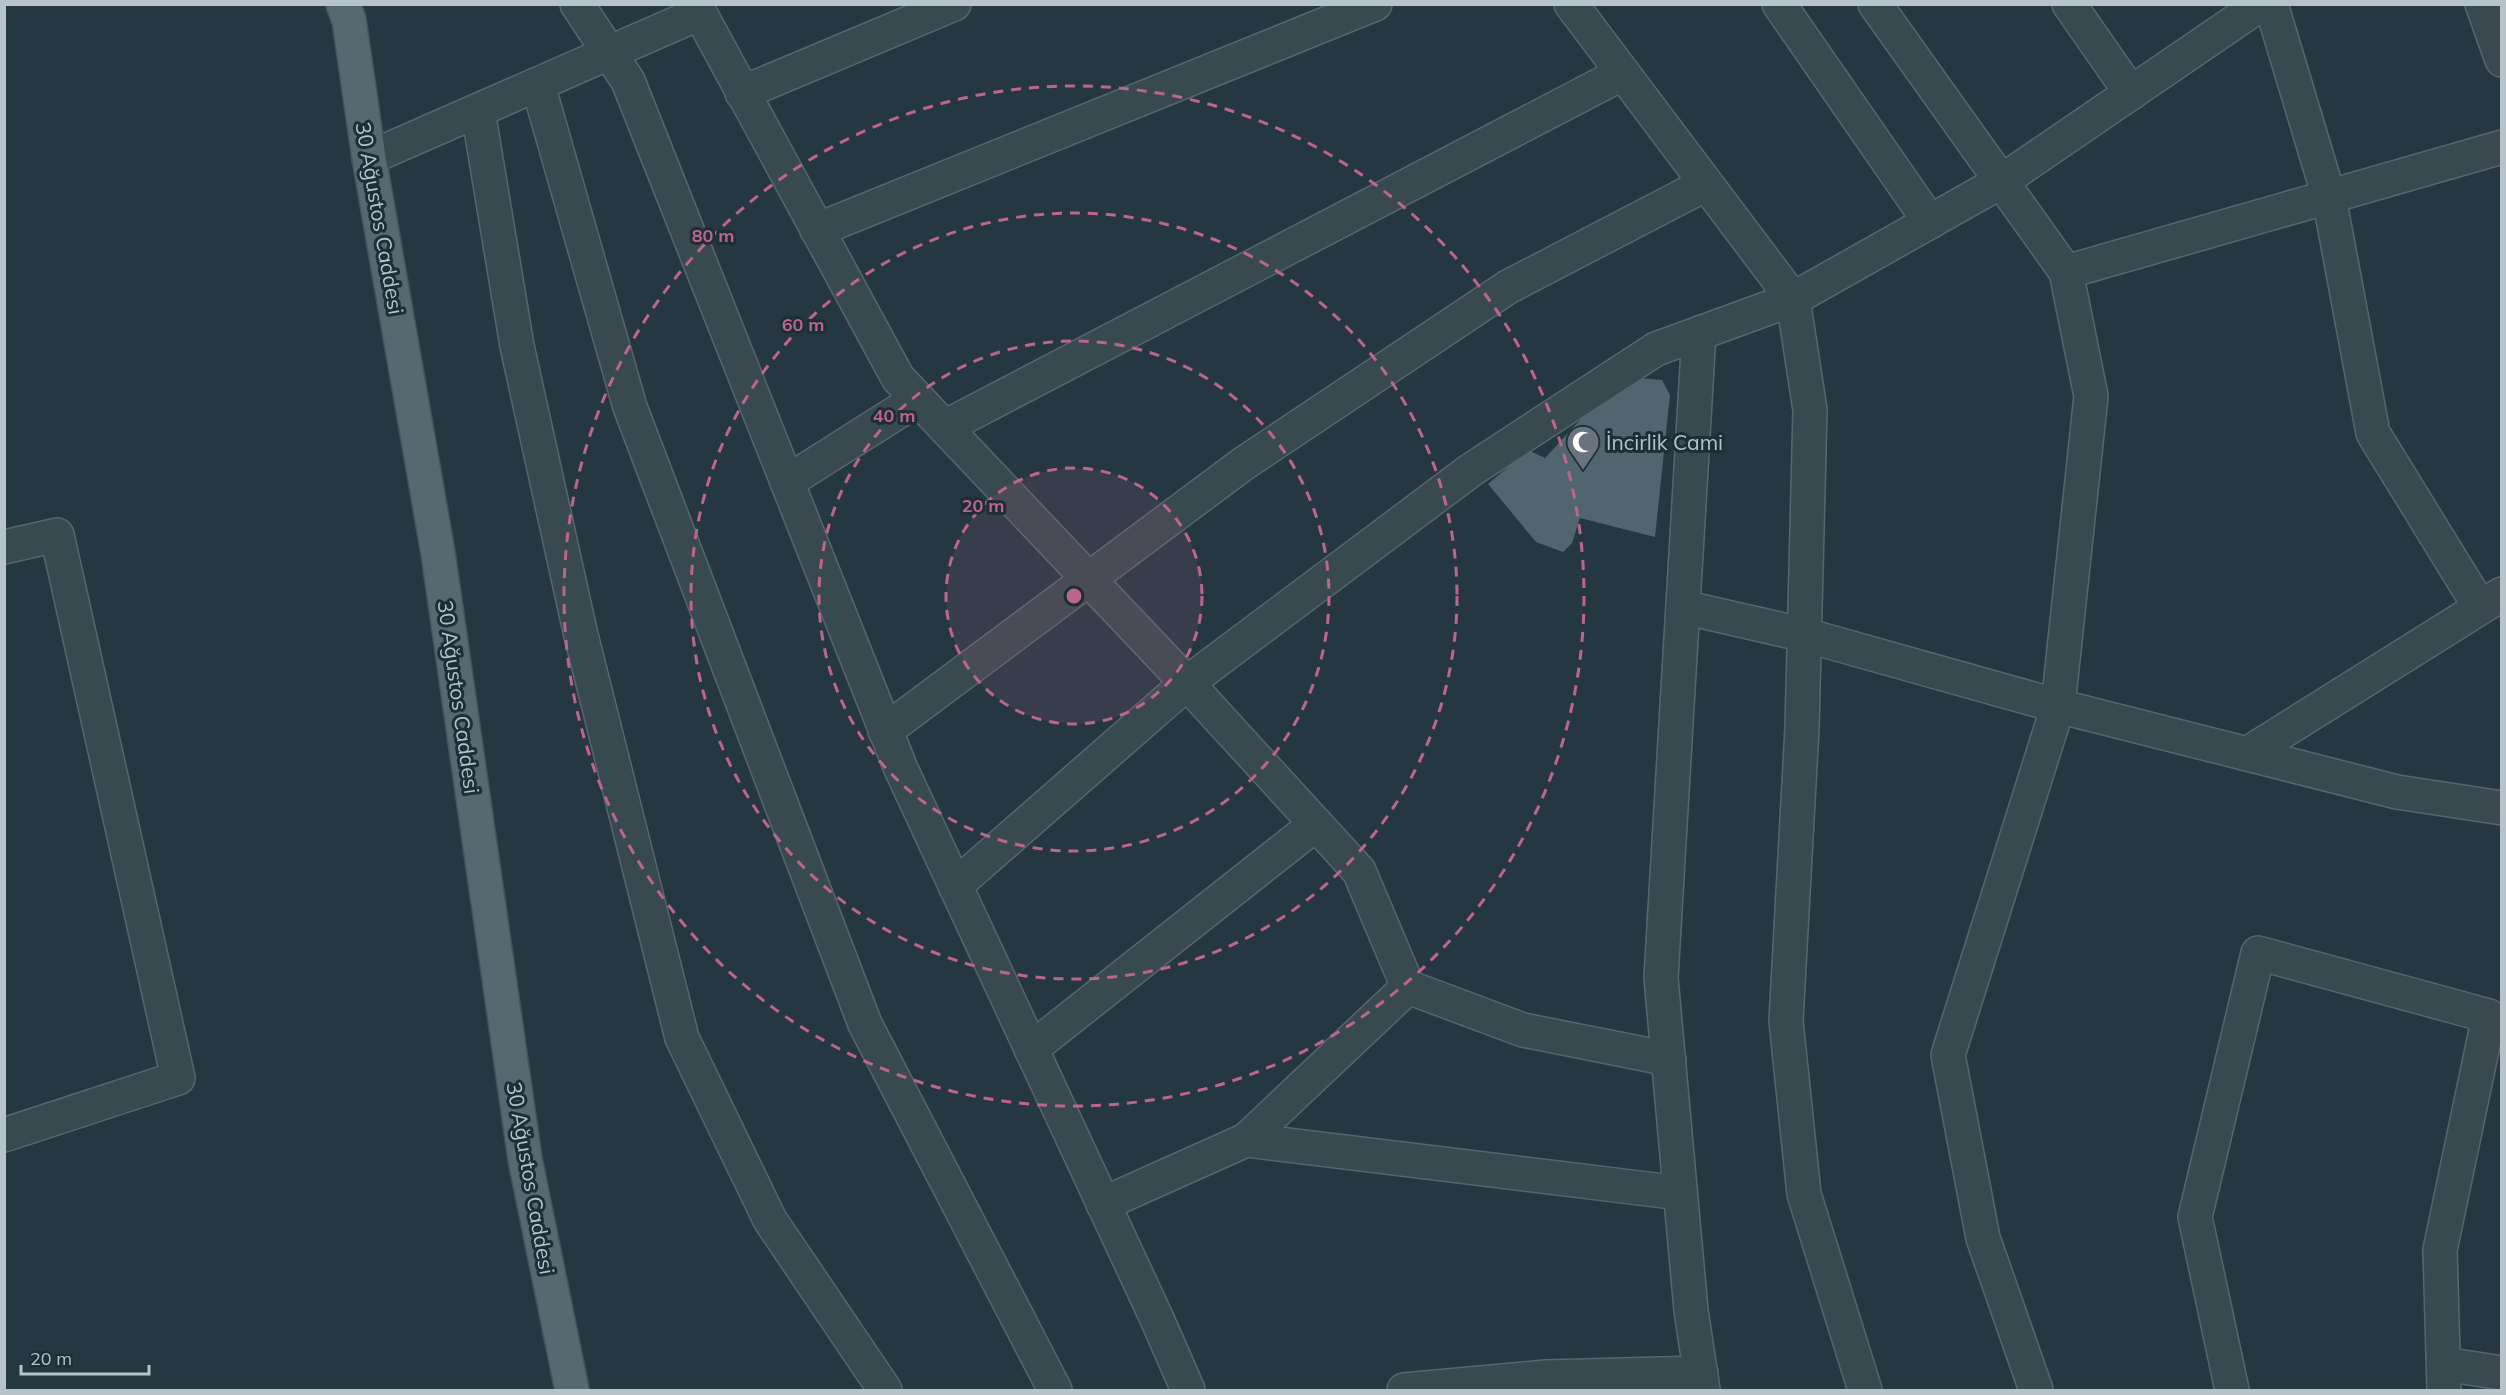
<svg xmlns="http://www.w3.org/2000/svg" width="2506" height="1395" viewBox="0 0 2506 1395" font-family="Mulish,sans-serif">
<rect width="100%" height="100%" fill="#253841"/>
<!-- building -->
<polygon fill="#50656e" points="1638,378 1662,380 1670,395 1655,537 1580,518 1572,543 1563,552 1536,542 1488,484 1528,450 1545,458 1604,394"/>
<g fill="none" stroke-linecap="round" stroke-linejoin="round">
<!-- minor casing -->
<g stroke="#57666e" stroke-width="36">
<g id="minor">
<polyline points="577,4 628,81 901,769 1157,1319 1188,1390"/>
<polyline points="695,4 898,378 1187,683 1471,470 1656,349 1793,299 1571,4"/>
<polyline points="1779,4 1930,222"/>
<polyline points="1875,4 2066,272 2502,147"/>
<polyline points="2069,4 2131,93"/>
<polyline points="2271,4 2329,197 2373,433 2480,607"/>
<polyline points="2482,4 2502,60"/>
<polyline points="538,85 630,407 865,1024 1055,1390"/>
<polyline points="742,93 954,4"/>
<polyline points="478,111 517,346 580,631 682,1038 770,1220 885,1390"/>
<polyline points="369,158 700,13"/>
<polyline points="817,230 1375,4"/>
<polyline points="1699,333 1661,978 1691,1310 1703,1390"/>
<polyline points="945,427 1623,73"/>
<polyline points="787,482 918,399"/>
<polyline points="4,547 57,535 178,1078 4,1135"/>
<polyline points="1683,607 1805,635 2058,706 2397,792 2502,808"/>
<polyline points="885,731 1243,464 1508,287 1706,184"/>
<polyline points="2247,754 2502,594"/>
<polyline points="955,886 1187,683 1359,871 1408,987"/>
<polyline points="1031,1049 1316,824"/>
<polyline points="1246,1140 1408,987 1523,1030 1669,1059"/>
<polyline points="1103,1204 1246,1140 1680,1193"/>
<polyline points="2444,1364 2502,1373"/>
<polyline points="1404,1390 1546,1377 1701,1373"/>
<polyline points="1865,1390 1804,1194 1786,1021 1802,728 1810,410 1793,299 2002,181 2261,4"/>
<polyline points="2036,1390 1983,1238 1948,1055 2058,706 2091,396 2066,272"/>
<polyline points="2232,1390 2195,1217 2258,953 2489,1016 2440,1250 2444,1390"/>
</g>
</g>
<!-- major casing -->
<g stroke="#46555c" stroke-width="36">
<polyline id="major" points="343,4 349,20 369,158 438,553 525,1159 572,1390"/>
</g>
<!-- minor -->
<use href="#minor" stroke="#394950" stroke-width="33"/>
<!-- major -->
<use href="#major" stroke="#576870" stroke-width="33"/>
</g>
<!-- distance rings -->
<circle cx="1074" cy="596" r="128" fill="#bd658d" fill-opacity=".12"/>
<g fill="none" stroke="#bd658d" stroke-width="3" stroke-dasharray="10 8">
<circle cx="1074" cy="596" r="128"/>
<circle cx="1074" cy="596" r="255"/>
<circle cx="1074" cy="596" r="383"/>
<circle cx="1074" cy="596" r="510"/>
</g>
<!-- icons -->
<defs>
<g id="mosque-pin" transform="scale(1.725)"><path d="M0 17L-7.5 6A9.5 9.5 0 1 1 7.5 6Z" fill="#6b7280" stroke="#1e2e36"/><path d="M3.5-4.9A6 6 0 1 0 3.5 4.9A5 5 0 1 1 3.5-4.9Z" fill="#fff"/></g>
</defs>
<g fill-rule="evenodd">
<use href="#mosque-pin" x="1583" y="442"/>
</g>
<g text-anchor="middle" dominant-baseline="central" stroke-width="6" stroke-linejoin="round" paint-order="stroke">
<!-- street labels -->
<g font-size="21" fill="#b6c3cb" stroke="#1e2e36">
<text transform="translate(380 218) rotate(80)">30 Ağustos Caddesi</text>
<text transform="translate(459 697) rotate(82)">30 Ağustos Caddesi</text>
<text transform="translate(531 1178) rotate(80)">30 Ağustos Caddesi</text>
</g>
<!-- poi labels -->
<g font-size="21" fill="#b6c3cb" stroke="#1e2e36" text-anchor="start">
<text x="1606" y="442">İncirlik Cami</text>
</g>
</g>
<circle cx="1074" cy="596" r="9" fill="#bd658d" stroke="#1e2e36" stroke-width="3"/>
<g font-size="18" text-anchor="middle" font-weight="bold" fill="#bd658d" stroke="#1e2e36" stroke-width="6" stroke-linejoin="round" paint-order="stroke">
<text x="713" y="242">80 m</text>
<text x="803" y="331">60 m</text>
<text x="894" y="422">40 m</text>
<text x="983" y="512">20 m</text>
</g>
<!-- border -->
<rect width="2506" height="1395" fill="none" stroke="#b6c3cb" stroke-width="12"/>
<!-- scale -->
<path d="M21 1365v9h128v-9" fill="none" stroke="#b6c3cb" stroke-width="3"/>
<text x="30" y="1365" font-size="18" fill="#b6c3cb" stroke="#1e2e36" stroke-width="4.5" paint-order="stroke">20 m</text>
</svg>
